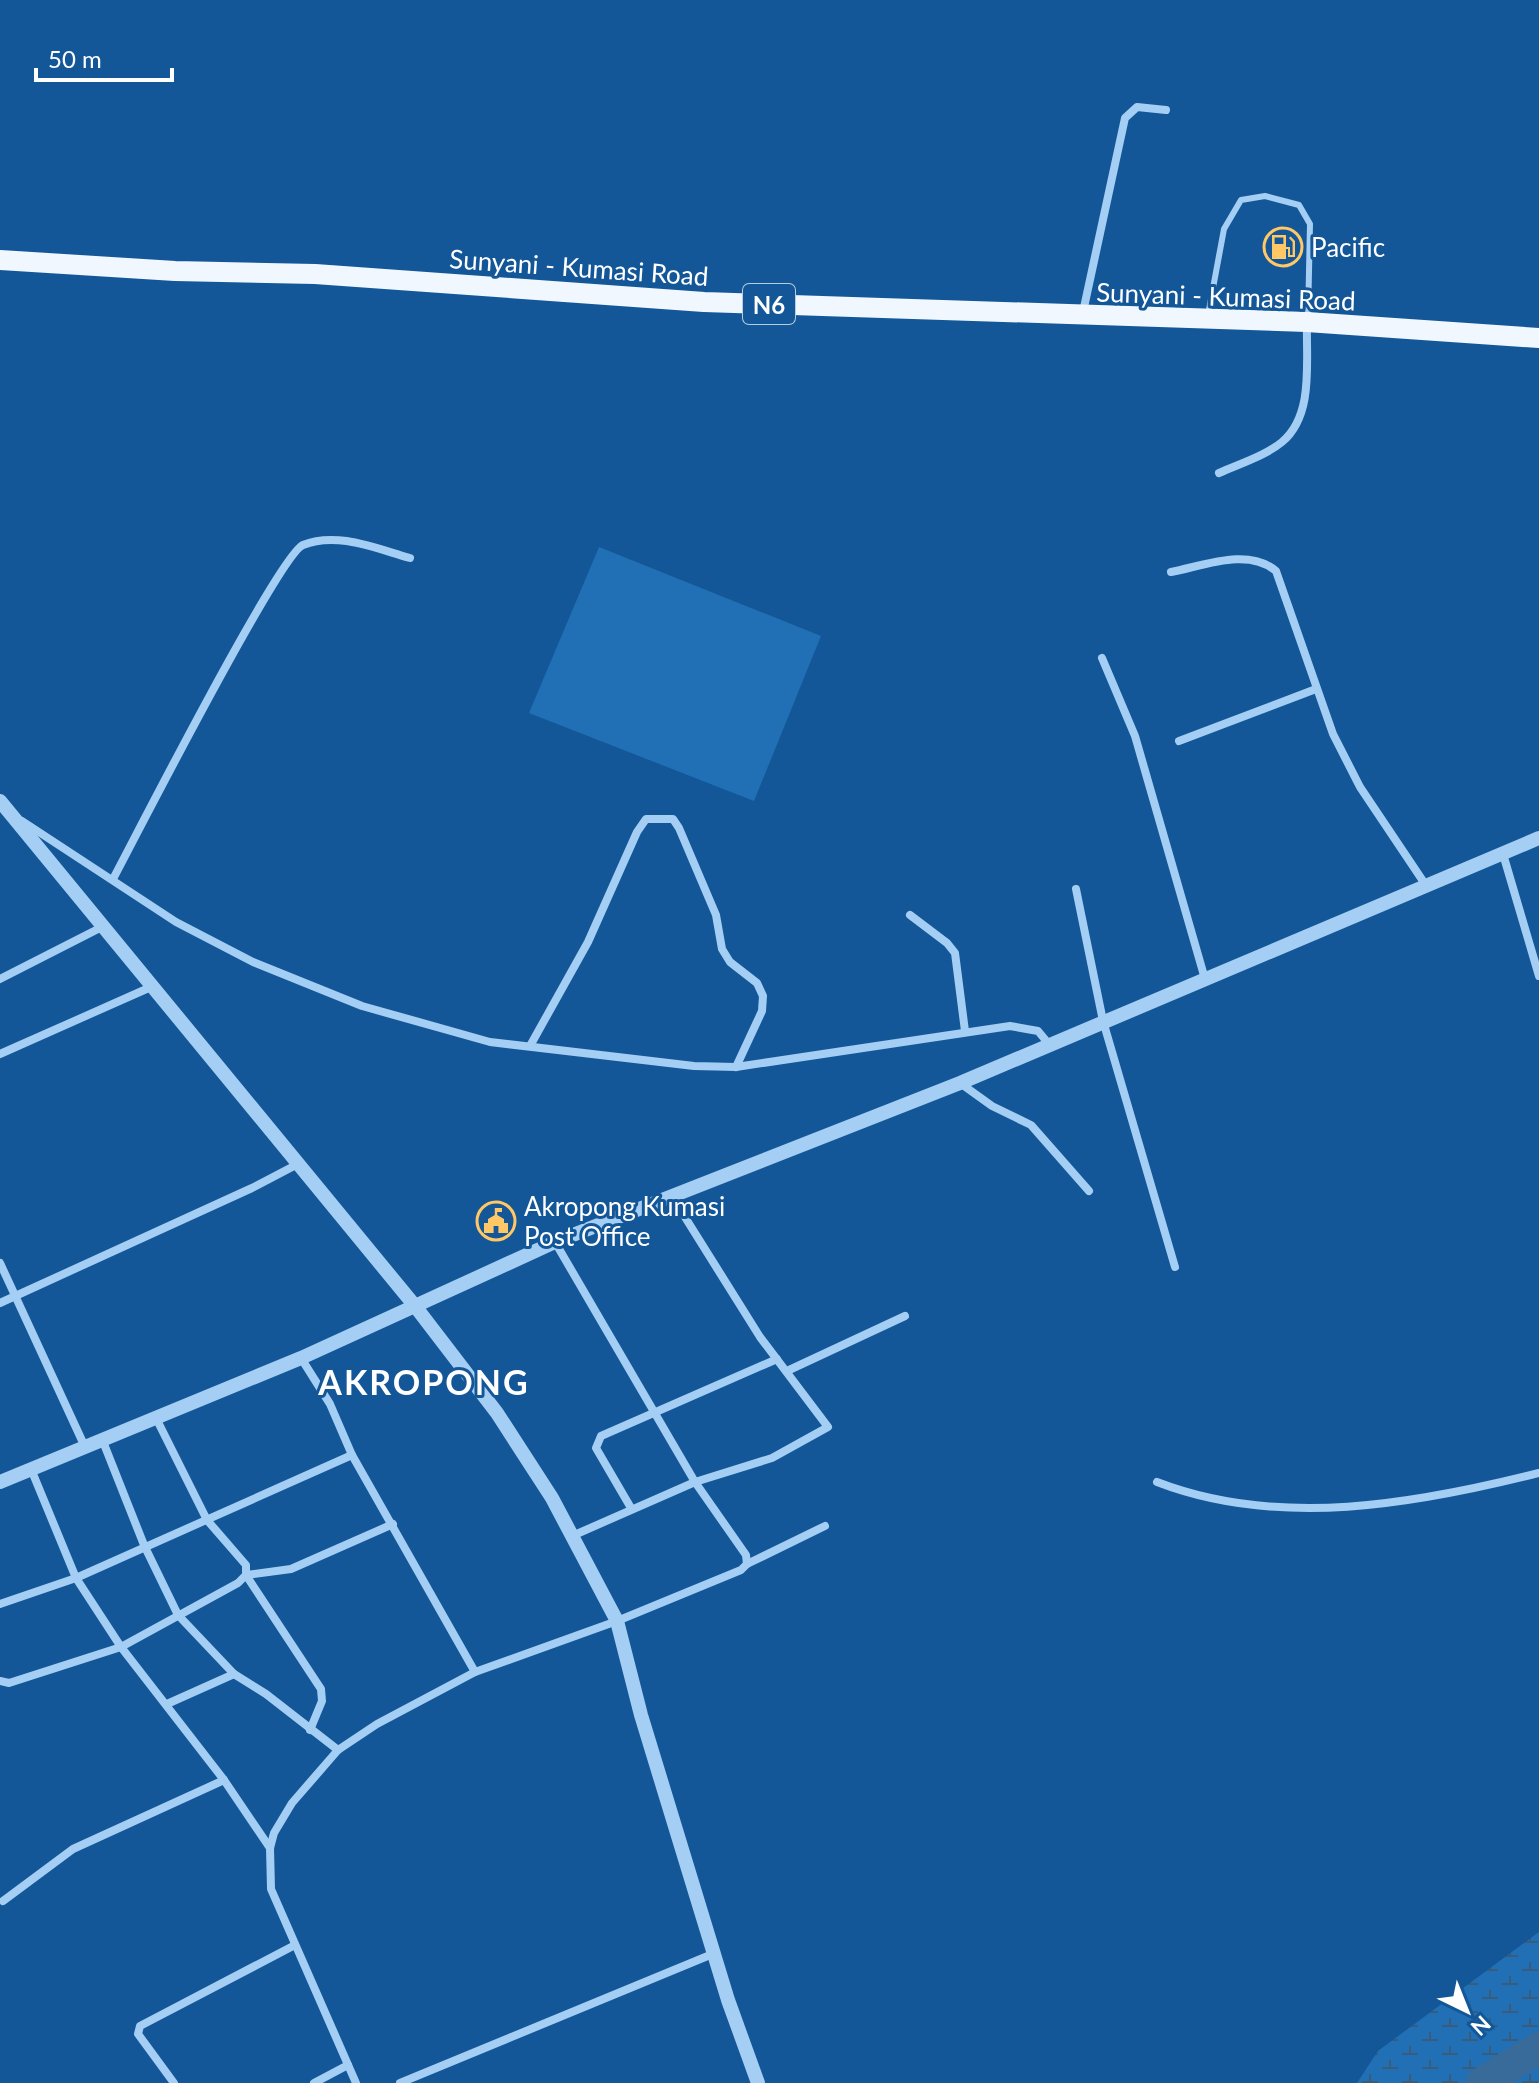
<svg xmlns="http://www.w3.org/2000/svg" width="1539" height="2083" viewBox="0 0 1539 2083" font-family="Lato,sans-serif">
<defs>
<pattern id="wetland-marsh" width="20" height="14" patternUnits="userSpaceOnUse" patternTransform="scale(2)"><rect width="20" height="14" fill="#2170b5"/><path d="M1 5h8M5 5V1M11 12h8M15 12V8" fill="none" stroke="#395c7b"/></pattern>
</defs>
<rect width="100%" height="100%" fill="#135798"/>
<!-- wetland -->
<polygon fill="url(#wetland-marsh)" points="1539,1932 1539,2083 1357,2083 1378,2051"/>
<!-- pitch -->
<polygon fill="#2170b5" points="599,547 821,636 754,801 529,713"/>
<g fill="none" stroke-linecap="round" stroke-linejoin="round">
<!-- river -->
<polyline stroke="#396b9a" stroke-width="32" points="1482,2083 1539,2048"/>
<!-- service -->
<polyline stroke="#a4cef3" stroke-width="6" points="1208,315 1224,229 1241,200 1265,196 1299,205 1310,224 1308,319"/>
<!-- minor -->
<g stroke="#a4cef3" stroke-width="8">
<polyline points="1083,312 1125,118 1137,107 1166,110"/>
<path d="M1219,473C1239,464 1265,456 1282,442C1314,415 1306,363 1307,324"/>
<path d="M1171,572C1203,566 1248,547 1276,571L1333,734L1360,787L1427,887"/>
<polyline points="1102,658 1135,736 1205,979"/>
<polyline points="1179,741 1316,689"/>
<polyline points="22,821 176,922 253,962 362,1006 490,1042 694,1066 736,1067 1010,1026 1038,1031 1048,1043"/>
<polyline points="1503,854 1539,976"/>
<path d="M113,879C136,836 279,555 303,545C337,531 377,549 410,558"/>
<polyline points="1076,889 1103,1021 1175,1267"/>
<polyline points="910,915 947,943 955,953 965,1031"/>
<polyline points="0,979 102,927"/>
<polyline points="530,1046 588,942 637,832 646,819 673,819 679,828 716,915 722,949 730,962 757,983 763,996 762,1011 736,1067"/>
<polyline points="0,1054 151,987"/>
<polyline points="960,1083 992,1106 1031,1125 1089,1191"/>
<polyline points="555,1242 695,1482 746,1555 747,1564"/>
<polyline points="0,1263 85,1447"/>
<polyline points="0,1303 252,1188 296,1165"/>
<polyline points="301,1358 330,1404 352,1455 475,1672"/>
<polyline points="787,1371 905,1316"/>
<polyline points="102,1439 144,1545 178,1615 234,1674 266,1694 338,1750"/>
<polyline points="31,1469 76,1578 121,1647 224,1780 270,1848"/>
<path d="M1157,1482C1279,1529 1416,1504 1539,1473"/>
<polyline points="631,1508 596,1448 601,1436 777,1359"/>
<polyline points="572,1536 695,1482 772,1458 828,1427 760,1337 673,1198"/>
<polyline points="0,1604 76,1578 352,1455"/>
<polyline points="0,1681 9,1683 121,1647 238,1583 246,1575 246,1565 207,1520 156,1418"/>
<polyline points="167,1704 234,1674"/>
<polyline points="310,1730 322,1701 321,1689 246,1575 291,1569 393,1524"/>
<polyline points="3,1901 73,1849 224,1780"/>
<polyline points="174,2083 138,2034 140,2026 295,1945"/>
<polyline points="314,2083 348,2065"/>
<polyline points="356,2083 271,1889 270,1848 274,1833 292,1803 338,1750 377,1724 475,1672 617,1621 741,1570 747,1564 825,1526"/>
<polyline points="400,2083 715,1953"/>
</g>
<!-- tertiary -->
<g stroke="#a4cef3" stroke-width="14">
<polyline points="0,801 415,1306 497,1413 552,1498 617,1621 641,1715 728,2000 758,2083"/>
<polyline points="0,1482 301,1358 555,1242 960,1083 1539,838"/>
</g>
<!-- primary -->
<polyline stroke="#f0f7ff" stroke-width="20" points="0,260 175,271 315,274 704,302 1307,322 1539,338"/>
</g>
<!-- icons -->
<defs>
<g id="fuel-ring" transform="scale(2)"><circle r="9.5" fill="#135798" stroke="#ffc766" stroke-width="1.5"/><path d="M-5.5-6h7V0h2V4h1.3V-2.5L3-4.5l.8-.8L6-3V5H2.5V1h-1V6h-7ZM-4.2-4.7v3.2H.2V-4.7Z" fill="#ffc766"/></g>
<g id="civic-ring" transform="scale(2)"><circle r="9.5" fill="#135798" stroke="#ffc766" stroke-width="1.5"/><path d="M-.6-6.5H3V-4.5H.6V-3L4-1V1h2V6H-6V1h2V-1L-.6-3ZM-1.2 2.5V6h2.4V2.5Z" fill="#ffc766"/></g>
</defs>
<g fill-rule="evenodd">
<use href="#fuel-ring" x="1283" y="247"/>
<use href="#civic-ring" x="496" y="1221"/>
</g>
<g text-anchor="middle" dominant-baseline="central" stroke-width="6" stroke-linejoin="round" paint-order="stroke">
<!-- shield labels -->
<rect fill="#135798" stroke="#b8cde0" stroke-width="2" x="743" y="284" width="52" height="40" rx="6"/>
<g font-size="24" font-weight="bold" fill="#fff">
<text x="769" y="304">N6</text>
</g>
<!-- poi labels -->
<g font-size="26" fill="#fff" stroke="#135798" text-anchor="start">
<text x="1311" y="247">Pacific</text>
<text x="524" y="1206">Akropong Kumasi<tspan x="524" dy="30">Post Office</tspan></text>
</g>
<!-- street labels -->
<g font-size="26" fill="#fff" stroke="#135798">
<text transform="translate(579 267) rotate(4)">Sunyani - Kumasi Road</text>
<text transform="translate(1226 296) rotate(2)">Sunyani - Kumasi Road</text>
</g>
<!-- district labels -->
<g font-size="34" font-weight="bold" letter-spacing="2" fill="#fff" stroke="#135798">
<text x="424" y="1381">AKROPONG</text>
</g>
</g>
<!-- north arrow -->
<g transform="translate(1467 2011) rotate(137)" stroke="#135798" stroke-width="6" paint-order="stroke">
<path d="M0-6L14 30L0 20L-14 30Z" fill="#ffffff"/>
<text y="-12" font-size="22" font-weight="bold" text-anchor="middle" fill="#ffffff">N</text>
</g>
<!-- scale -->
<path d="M36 68v12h136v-12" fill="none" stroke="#ffffff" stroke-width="4"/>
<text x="48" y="68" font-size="24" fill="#ffffff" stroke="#135798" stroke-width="6" paint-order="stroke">50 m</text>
</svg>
